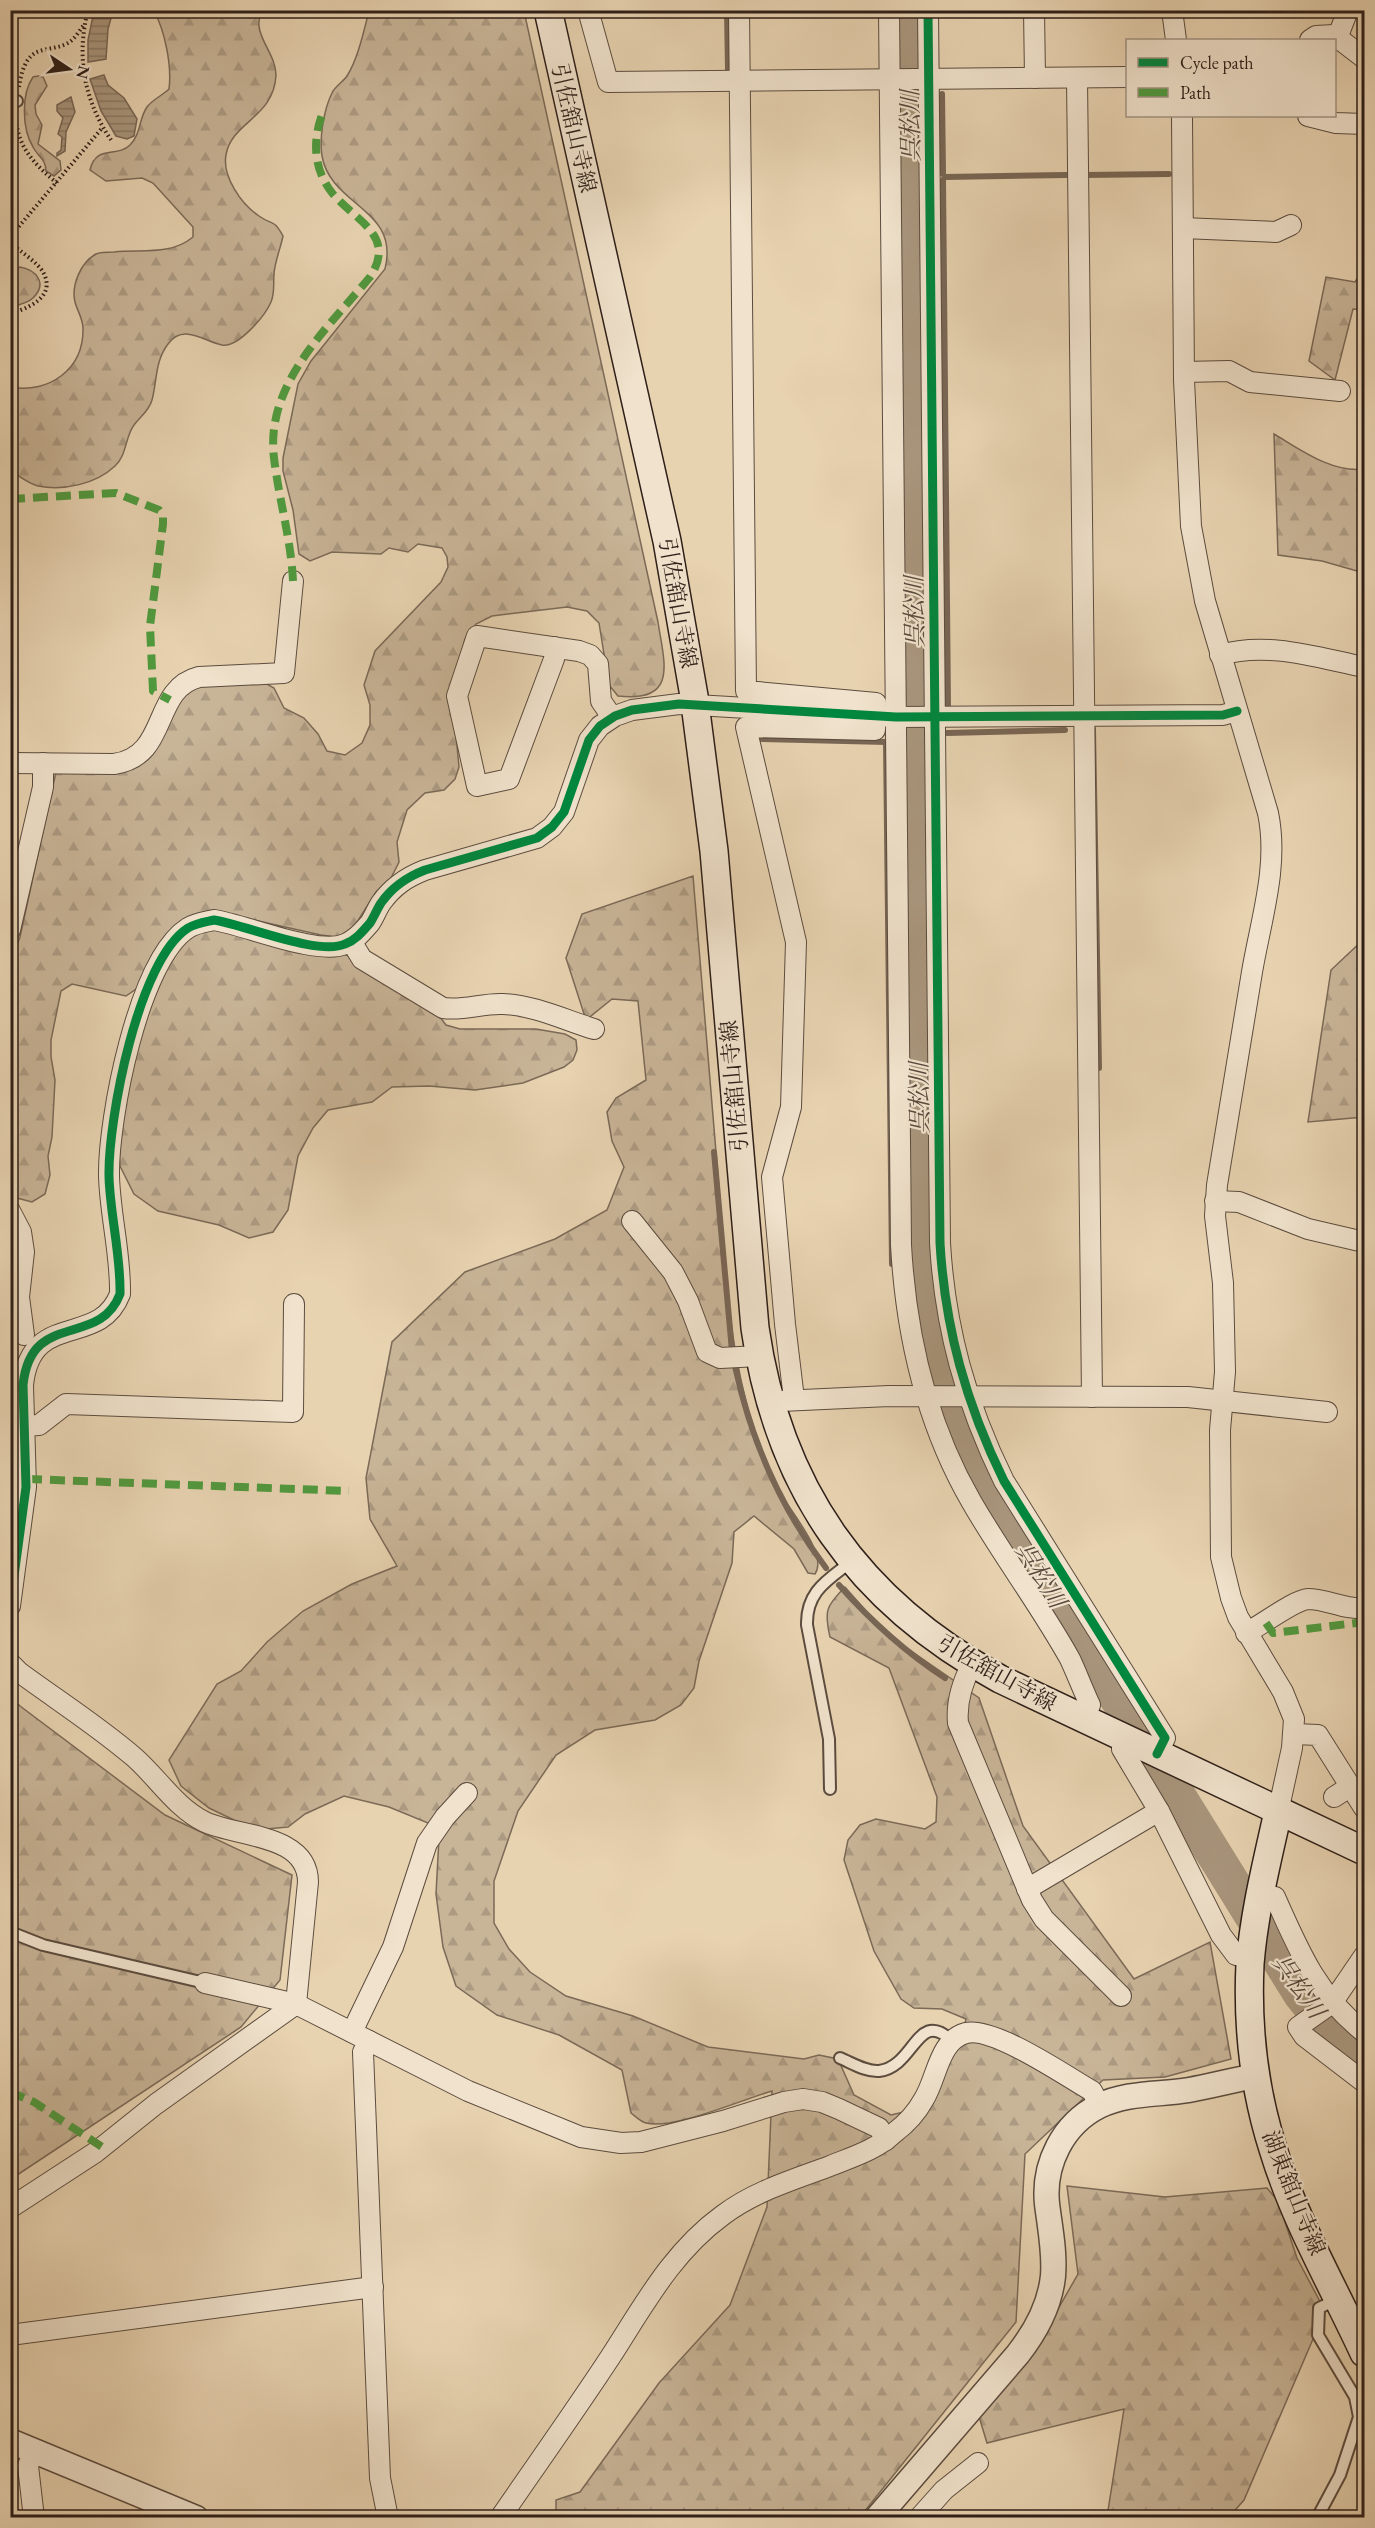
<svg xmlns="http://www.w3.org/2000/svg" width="1375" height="2528" viewBox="0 0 1375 2528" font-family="'EB Garamond','Noto Serif JP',serif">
<defs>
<pattern id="forest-firs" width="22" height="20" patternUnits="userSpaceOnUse" patternTransform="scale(1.5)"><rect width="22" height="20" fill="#c8b497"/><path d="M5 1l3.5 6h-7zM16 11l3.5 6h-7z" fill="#ac9a82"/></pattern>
<pattern id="water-rules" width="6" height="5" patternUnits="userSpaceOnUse" patternTransform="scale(1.5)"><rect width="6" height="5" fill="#a9967d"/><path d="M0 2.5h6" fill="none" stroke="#8a7a66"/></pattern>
</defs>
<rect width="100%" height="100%" fill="#e8d3b1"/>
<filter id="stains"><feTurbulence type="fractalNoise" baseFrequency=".00333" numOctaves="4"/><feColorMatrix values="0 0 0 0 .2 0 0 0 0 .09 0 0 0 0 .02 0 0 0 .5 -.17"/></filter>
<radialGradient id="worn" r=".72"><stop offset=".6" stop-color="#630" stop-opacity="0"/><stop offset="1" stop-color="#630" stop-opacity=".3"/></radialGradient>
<!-- forest -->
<g fill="url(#forest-firs)" stroke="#7b6a58" stroke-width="1.5">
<path d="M154,11H262C250,33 276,52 276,75C274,118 231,122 226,155C222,176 241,204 259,216C273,226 273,218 283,236C281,246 277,256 275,267C272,279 276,290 271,302C265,316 238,348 222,345C203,341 183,323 168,344C155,361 157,381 152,400C149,411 140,417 134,425C125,437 127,455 115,466C96,484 64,491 38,486C29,484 19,476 11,471V387C49,394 84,369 83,328C83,319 77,310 75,302C71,285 81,262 96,254C100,252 108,252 114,252C141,249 170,256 193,237V227L153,183L142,178L106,181L90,170C96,144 117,158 130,145C141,134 139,118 147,107C152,100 163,95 169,89C172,66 165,31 154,11Z"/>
<path d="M369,11H524L658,622C664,662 679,703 618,696L609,685L599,623L587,611L567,607L492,616L476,624L465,639L452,692L459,767L455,779L444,790L425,793L407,810L397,842L399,862L391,878L376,892L354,927L346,934L336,937L321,935L222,913L176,926L161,942L139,987L126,996L72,984L61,991L51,1040V1057L55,1080L52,1137L48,1156L50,1175L45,1194L32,1202L17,1198L11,1190V953L16,947L20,937L56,772L122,768L169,708L194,686L260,680L274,688L284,708L304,718L318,734L327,751L345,755L362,743L370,725V705L364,685L375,651L441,582L448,567L447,557L442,548L418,544L408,552L389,548L381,554L332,552L310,561L299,554L293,510L283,471V458L298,384L311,361L385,269C400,208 331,207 322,156C319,138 324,109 332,93C335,86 343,82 347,76C358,59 364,30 369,11Z"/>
<path d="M38,76L43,77L47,86L35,105L36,114L42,125L38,144L60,161L61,170L54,176L46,171C46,159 38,157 33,147C22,129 21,94 33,77Z"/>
<path d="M20,267C36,270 48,283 33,298C28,303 18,305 11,307V273Z"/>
<polygon points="1364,268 1364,310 1353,309 1335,380 1309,361 1326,277 1355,282"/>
<path d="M1274,434C1301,450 1332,473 1364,469V573L1322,561L1278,555Z"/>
<path d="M693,876L729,1308C737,1372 750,1432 778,1489C788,1509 829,1554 815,1574L808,1573L794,1549L754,1516L734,1532L732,1563L699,1661L694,1688L681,1705L655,1720L595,1730L556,1755L518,1811L494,1881V1923L509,1949L530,1972L566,1996L633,2016L708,2047L804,2059L819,2055L838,2059L854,2095L891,2115L921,2108L960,2044L966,2019L942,2009L914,2008L901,1999L874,1951L844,1860L848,1840L860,1825L876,1819L925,1829L936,1822L937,1797L889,1668L830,1637C824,1611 826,1606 845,1587L867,1612L901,1644L979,1698L1023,1826L1134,1979L1210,1942L1231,2059L1165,2077L1103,2080L1025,2154L1016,2322L860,2517H556V2500L580,2492L659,2383L730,2305L767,2207L772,2091C743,2099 674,2130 646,2123C641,2122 635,2116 631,2113L622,2070L559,2035L497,2015L456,1986L443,1947L436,1894L439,1838L433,1825L389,1807L344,1796L305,1814L288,1827L266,1829L236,1821L209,1808L181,1786L169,1760L217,1684L241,1671L267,1642L303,1611L352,1584L397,1566L370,1519L366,1478L392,1342L465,1272L555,1239L607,1210L624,1167L612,1141L607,1112L616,1098L646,1080L638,1001L612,999L586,1020L566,958L582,914Z"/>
<polygon points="208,928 344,954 370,966 437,1013 446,1025 460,1029 536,1029 565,1034 576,1040 577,1050 573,1060 564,1067 523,1083 475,1090 429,1086 392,1087 372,1102 328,1110 313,1128 298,1156 288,1210 273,1232 249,1238 219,1225 158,1211 134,1194 120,1166 118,1140 122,1113 144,1017 153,993 185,938"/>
<polygon points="1364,939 1364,1117 1308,1122 1331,970"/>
<polygon points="10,1696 20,1706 165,1815 292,1875 280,1980 241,2027 11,2179"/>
<polygon points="1067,2186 1165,2197 1267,2188 1278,2201 1297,2258 1325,2311 1244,2500 1229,2517 1107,2517 1124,2409 987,2443 977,2410 1046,2330 1078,2274"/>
</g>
<!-- water -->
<g fill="url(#water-rules)" stroke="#786655" stroke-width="1.5">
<polygon points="94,11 113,11 108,29 106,59 88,62 88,40"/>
<polygon points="104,75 108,85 124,98 137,119 134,136 127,139 116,136 101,111 90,79"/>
<polygon points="71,97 75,112 66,132 65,151 57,156 57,153 61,150 62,137 58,134 63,118 57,111 57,105"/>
</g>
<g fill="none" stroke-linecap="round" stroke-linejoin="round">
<!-- stream -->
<g stroke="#786655" stroke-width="6">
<polyline points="727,10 728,71"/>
<polyline points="942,94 943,174"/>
<polyline points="1084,175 1169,174"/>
<polyline points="910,177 922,177"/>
<polyline points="945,177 1066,175"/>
<polyline points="943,180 948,708"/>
<polyline points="1093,729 1099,1068"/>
<polyline points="947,733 1065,730"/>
<polyline points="916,734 929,734"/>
<polyline points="762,739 887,742"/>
<polyline points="886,742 892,1264"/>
<polyline points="902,742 916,742"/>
<polyline points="714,1152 732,1351"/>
<path d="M735,1366C751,1441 780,1507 826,1568"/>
<path d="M839,1585C870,1620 905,1652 945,1678"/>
</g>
<!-- river -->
<path stroke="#a9967d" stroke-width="36" d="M908,10L921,1244C926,1334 946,1410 988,1490L1301,1994L1329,2029L1364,2057"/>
<!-- service casing -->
<g stroke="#5c4c3f" stroke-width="14">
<g id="service">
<polyline points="10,100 17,101"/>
<path d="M830,1789L829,1739L807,1625C806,1591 828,1580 852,1561"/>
<polyline points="10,1932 43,1945 205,1983"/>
<path d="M840,2058C852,2063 866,2072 879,2071C915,2067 917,2007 952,2041"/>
<polyline points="1317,2518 1340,2475 1359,2417 1355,2397 1318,2335 1319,2308 1338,2299"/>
</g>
</g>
<!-- minor casing -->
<g stroke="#5c4c3f" stroke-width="22">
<g id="minor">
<polyline points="588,10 608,82 1128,77"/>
<polyline points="739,10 746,691 876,703 875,730 746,727 796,942 791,1107 772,1177 785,1324 794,1399"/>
<path d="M889,10L901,1245C906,1334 926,1423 971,1501C1002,1555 1040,1605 1070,1659C1077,1674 1083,1690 1090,1705L1084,1719"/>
<path d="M928,10L940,1243C945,1328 966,1404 1004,1481L1165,1738L1157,1754"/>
<polyline points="1034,10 1035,78"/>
<polyline points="1172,10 1176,40"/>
<polyline points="1338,36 1348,10"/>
<polyline points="1310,40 1316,36 1334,35 1364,58"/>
<polyline points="1077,78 1092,1397"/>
<path d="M1182,116L1184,380L1191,526L1205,601L1268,813C1279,866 1261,919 1252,972C1240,1043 1229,1114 1217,1185L1215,1216L1223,1283L1225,1372L1220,1430L1221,1557L1231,1598L1238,1617L1283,1692L1294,1719L1292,1748L1278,1812"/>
<polyline points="1308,116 1336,123 1364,124"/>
<polyline points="1183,228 1276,232 1291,225"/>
<polyline points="1184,372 1229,371 1250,382 1340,391"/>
<polyline points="555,647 554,659 509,779 477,786 457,696 477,636 579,651 590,655 598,664 601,701 612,717"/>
<path d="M1220,655C1268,641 1318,658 1364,667"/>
<path d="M10,763L114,764C170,756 151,689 199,677L284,673L293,581"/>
<polyline points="10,930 43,787 43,763"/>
<path d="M351,941L362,959L443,1008C464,1011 482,1003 503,1004C533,1005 565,1020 594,1029"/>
<polyline points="1215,1201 1239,1202 1308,1229 1364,1242"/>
<polyline points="10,1211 21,1232 24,1252 19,1297 24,1335"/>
<polyline points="632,1221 673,1272 688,1301 707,1352 720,1358 759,1356"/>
<polyline points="781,1401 889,1396 1188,1397 1327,1412"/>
<polyline points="25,1426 39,1425 66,1404 293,1412 294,1304"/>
<path d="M10,1606L26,1487L23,1385C31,1309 99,1349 120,1294C121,1255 110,1215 109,1176C108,1120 138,960 188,928C196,923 205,922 214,920C246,925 318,956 345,944C356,940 363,931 370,923C374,917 377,909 381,903C393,886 407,877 425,870L537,838L552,827L564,812L589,740L600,726L615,716L632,710L679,704L896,717L1223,715L1237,711"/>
<path d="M1246,1633C1262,1625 1294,1600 1308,1599C1327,1599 1345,1610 1364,1608"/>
<path d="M10,1663L19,1672C57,1700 98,1726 134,1757C158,1778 176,1808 205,1822C238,1837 308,1834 308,1882L296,2004L156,2104L96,2152L10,2208"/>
<path d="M972,1664C962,1683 956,1702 958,1723L1032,1900L1044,1919L1121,1996"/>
<polyline points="1295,1734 1318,1735 1364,1808"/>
<polyline points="1127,1740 1122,1749 1159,1811 1221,1935 1236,1955 1251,1956"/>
<polyline points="1334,1797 1351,1786"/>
<polyline points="1027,1889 1159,1811"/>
<path d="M1261,1894L1275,1897C1299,1951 1317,1995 1364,2032"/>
<polyline points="1364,1956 1332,2003 1298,2027 1304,2036 1364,2082"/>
<polyline points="205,1983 296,2004 468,2091 581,2137 621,2143 641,2142 723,2121 784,2102 803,2099 822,2102 839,2109 879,2128 886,2140"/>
<polyline points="352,2032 393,1947 427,1843 445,1817 467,1793"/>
<polyline points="369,2041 363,2052 380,2478 388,2518"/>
<polyline points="10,2335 373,2287"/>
<polyline points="34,2518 28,2466 34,2450"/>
<path d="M500,2518C537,2464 575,2411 611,2356C644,2305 672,2252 723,2215C755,2191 793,2180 830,2166C852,2157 876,2150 894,2133C906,2124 917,2112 924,2099C937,2078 939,2040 966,2033C993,2026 1066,2076 1092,2091L1100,2106"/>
<polyline points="919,2518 944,2490 978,2463"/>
</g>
</g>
<!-- tertiary casing -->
<g stroke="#5c4c3f" stroke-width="27">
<g id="tertiary">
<polyline points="10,2441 196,2518"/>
<path d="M877,2518L1018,2354C1036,2331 1050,2306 1053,2276C1055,2252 1050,2228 1047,2204C1043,2164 1063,2124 1099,2106C1127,2092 1159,2095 1189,2090C1211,2086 1233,2080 1256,2076"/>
</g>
</g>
<!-- secondary casing -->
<g stroke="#2e1f19" stroke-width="30">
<g id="secondary">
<path d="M548,10L667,541L694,696L714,851L755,1328C778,1488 858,1602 1000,1679L1364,1851"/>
<path d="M1278,1812C1267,1862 1254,1913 1250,1964C1247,2027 1254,2089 1273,2149C1294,2219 1333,2286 1364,2353"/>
</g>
</g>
<!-- path -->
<g stroke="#2e1f19" stroke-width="4" stroke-dasharray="1.5 3" stroke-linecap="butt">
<path d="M88,10C76,57 84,100 111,140"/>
<path d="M19,87C21,74 25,55 40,51C49,48 59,48 68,43C75,39 79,31 84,25"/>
<path d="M16,115C16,146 35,165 57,183"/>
<polyline points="10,237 103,127"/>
<path d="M10,243C19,250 38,263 43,272C57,297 28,308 10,314"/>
</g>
<!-- service -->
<use href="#service" stroke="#f0e2cc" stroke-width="10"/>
<!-- minor -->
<use href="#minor" stroke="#f0e2cc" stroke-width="20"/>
<!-- tertiary -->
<use href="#tertiary" stroke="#f0e2cc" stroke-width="24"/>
<!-- secondary -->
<use href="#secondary" stroke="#f0e2cc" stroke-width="27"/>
<!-- quiet -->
<g stroke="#509a3e" stroke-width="8" stroke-dasharray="15 8" stroke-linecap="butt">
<polyline points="10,499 116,493 159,510 163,516 163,524 150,626 153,691 170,700"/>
<path d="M293,581C291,539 279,500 274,458C265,384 327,329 370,277C397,236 356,221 333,194C314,171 312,142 322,115"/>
<polyline points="27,1479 349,1491"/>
<polyline points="1266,1623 1273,1633 1364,1622"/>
<polyline points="10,2092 34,2102 102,2147"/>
</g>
<!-- cycleway casing -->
<g stroke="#f0e2cc" stroke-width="13">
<g id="cycleway">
<path d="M928,10L940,1243C945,1328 966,1404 1004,1481L1165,1738L1157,1754"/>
<path d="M10,1606L26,1487L23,1385C31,1309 99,1349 120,1294C121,1255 110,1215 109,1176C108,1120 138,960 188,928C196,923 205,922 214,920C246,925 318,956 345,944C356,940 363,931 370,923C374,917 377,909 381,903C393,886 407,877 425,870L537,838L552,827L564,812L589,740L600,726L615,716L632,710L679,704L896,717L1223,715L1237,711"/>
</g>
</g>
<!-- cycleway -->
<use href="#cycleway" stroke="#00873e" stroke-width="9"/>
</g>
<g text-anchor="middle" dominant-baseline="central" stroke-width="4.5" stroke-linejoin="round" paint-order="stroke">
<!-- street labels -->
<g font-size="22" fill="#2e1f19" stroke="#f0e2cc">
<text transform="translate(574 128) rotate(77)">引佐舘山寺線</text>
<text transform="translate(678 603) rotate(80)">引佐舘山寺線</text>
<text transform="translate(734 1086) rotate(-95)">引佐舘山寺線</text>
<text transform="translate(997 1673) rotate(29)">引佐舘山寺線</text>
<text transform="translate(1294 2193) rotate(68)">湖東舘山寺線</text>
</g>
<!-- water labels -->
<g font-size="24" font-style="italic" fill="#59493c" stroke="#f0e2cc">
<text transform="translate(910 126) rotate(-91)">呉松川</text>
<text transform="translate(914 612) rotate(-91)">呉松川</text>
<text transform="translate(919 1098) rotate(-91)">呉松川</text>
<text transform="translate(1041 1575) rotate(58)">呉松川</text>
<text transform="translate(1299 1986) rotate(55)">呉松川</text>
</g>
</g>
<!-- margin -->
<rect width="1375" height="2528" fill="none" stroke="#e8d3b1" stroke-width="36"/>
<rect x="12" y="12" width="1351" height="2504" fill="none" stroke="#2e1f19" stroke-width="3"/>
<rect x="18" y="18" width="1339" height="2492" fill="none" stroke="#2e1f19" stroke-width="1.5"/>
<!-- legend -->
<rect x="1126" y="39" width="210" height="78" fill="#f0e2cc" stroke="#a29484" stroke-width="1.5"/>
<rect x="1138" y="58" width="30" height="9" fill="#00873e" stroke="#a29484" stroke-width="1.5"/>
<text x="1180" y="69" font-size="18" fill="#2e1f19">Cycle path</text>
<rect x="1138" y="88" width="30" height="9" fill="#509a3e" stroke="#a29484" stroke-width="1.5"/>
<text x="1180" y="99" font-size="18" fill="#2e1f19">Path</text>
<!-- north arrow -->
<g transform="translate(69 69) rotate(103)" stroke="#f0e2cc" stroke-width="4.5" paint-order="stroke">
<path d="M0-4.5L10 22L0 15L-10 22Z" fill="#2e1f19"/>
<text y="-9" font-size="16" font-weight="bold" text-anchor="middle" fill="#2e1f19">N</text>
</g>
<rect width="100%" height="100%" filter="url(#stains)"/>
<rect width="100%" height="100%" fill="url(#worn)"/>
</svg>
